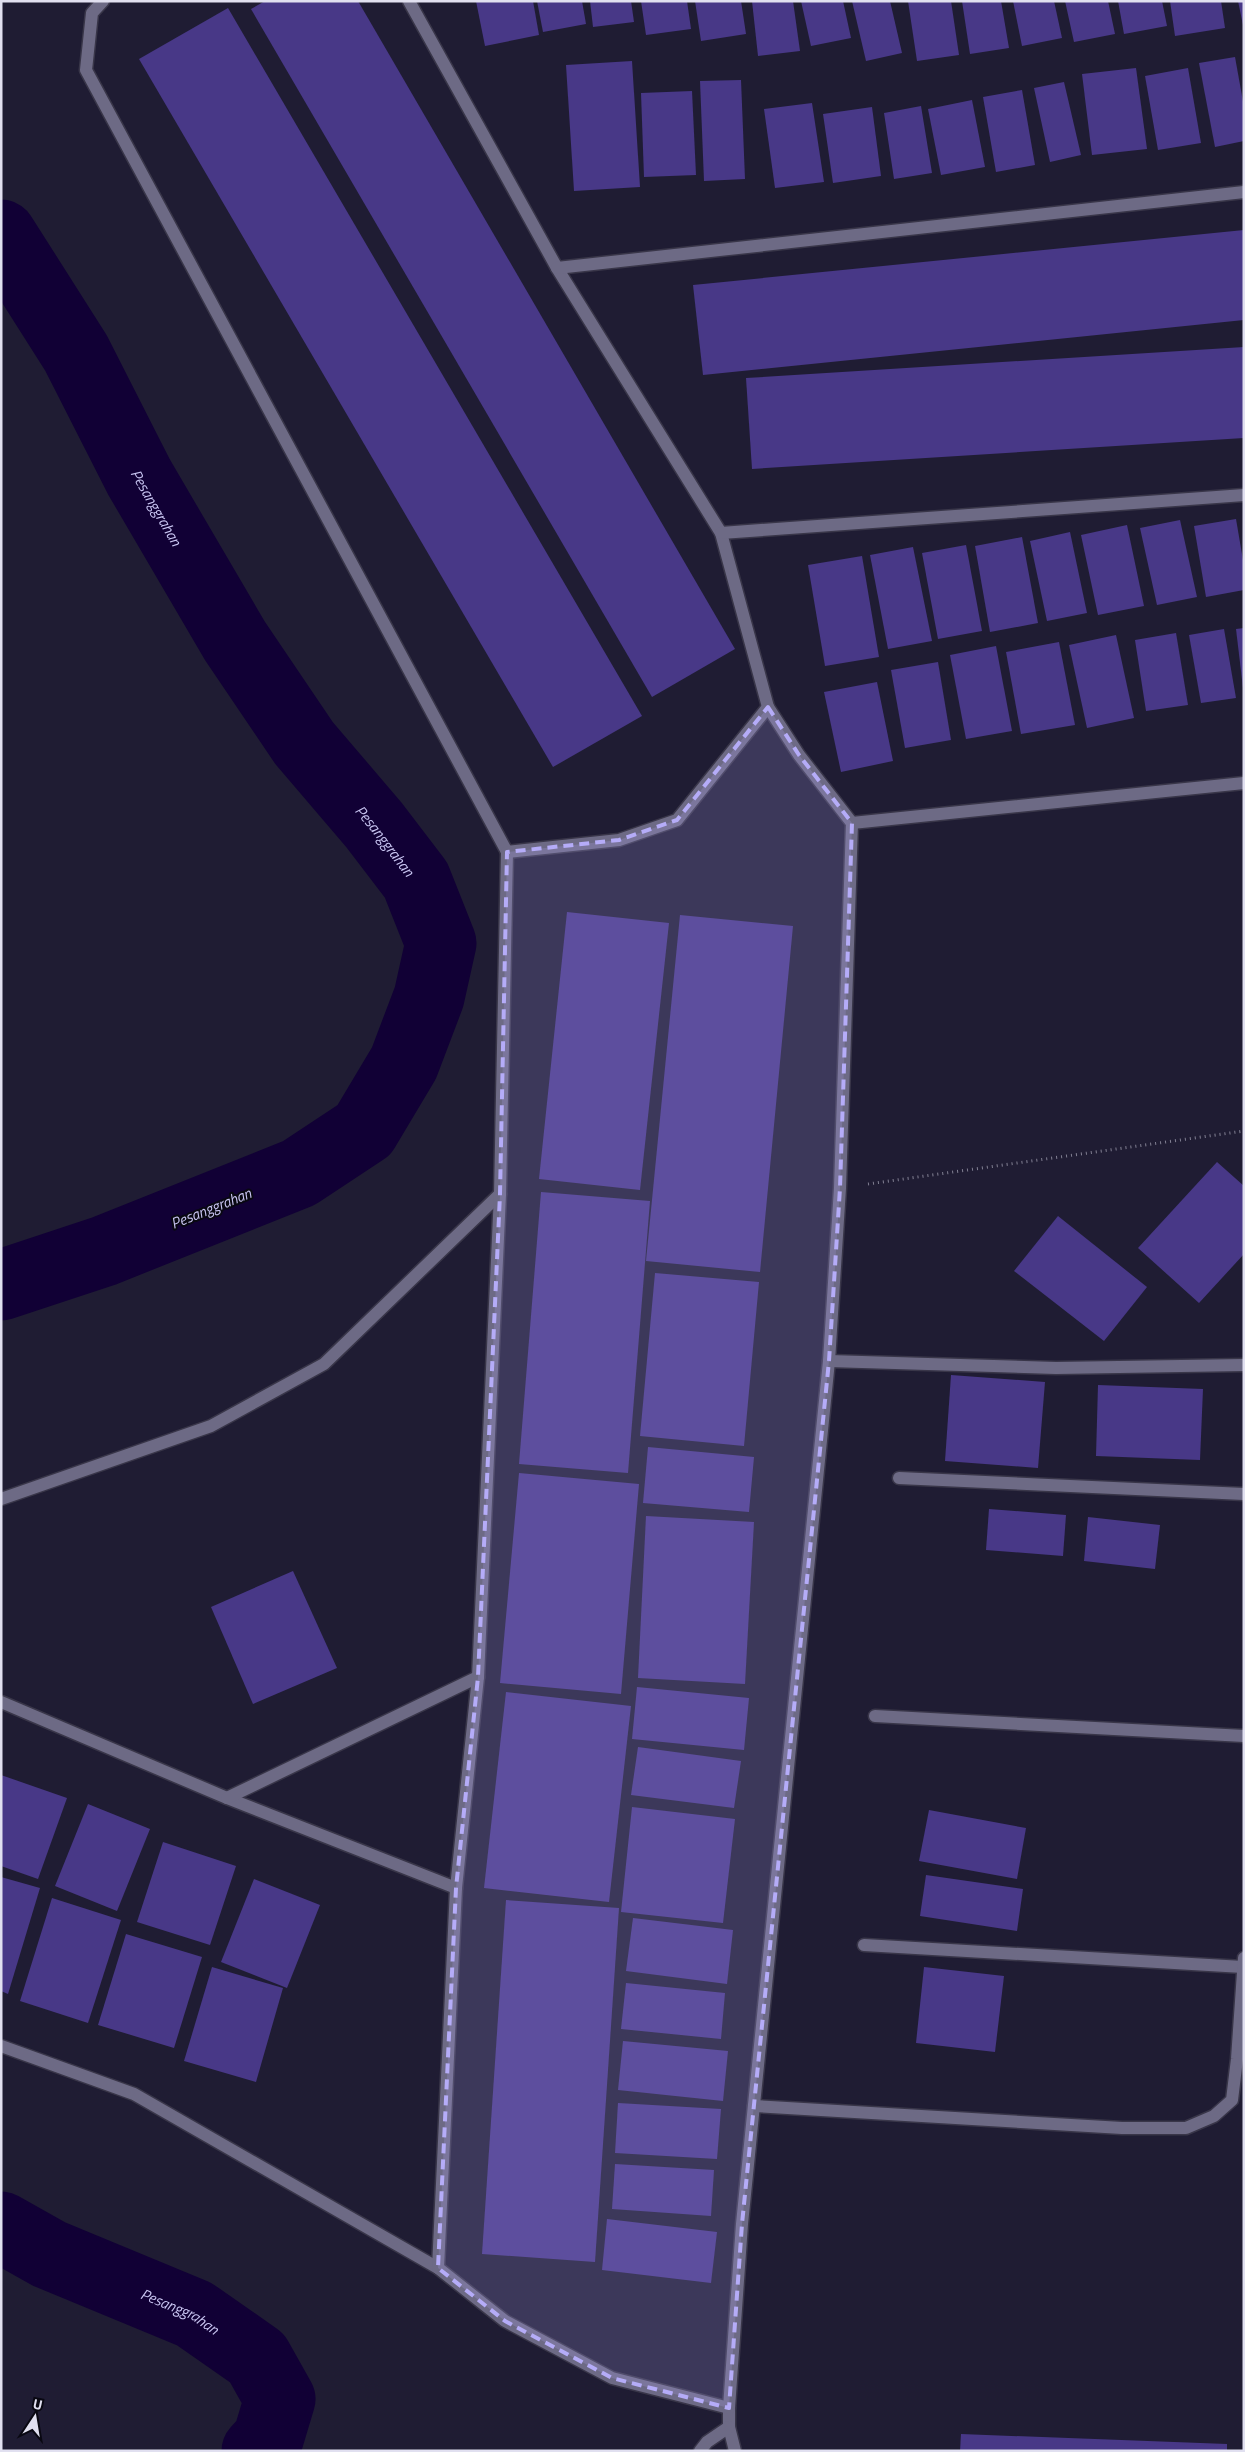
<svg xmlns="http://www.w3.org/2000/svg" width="1245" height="2452" viewBox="0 0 1245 2452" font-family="'Titillium Web',sans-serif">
<rect width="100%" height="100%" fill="#1f1c33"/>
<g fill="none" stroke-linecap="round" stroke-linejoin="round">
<!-- river -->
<g stroke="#110035" stroke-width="71">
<path id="s1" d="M1,235L76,353L139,477L235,641L304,743L374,825L416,880L441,943L429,997L404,1063L364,1130L299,1173L104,1251L1,1285"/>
<path id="s2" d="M1,2227L49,2254L194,2314L257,2358L280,2399L268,2439L257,2451"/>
</g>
</g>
<!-- building -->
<g fill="#483887">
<polygon points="265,1 358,1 735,649 652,697 251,9"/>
<polygon points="476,1 533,1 539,35 485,46"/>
<polygon points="537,1 582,1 586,24 543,32"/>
<polygon points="590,1 631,1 634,22 593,27"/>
<polygon points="641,1 687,1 691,29 646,35"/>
<polygon points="695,1 741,1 746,34 701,41"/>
<polygon points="752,1 793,1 800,51 758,56"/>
<polygon points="801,1 843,1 851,38 811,46"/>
<polygon points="852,1 890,1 902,53 866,61"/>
<polygon points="908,1 951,1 959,55 917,61"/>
<polygon points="962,1 1001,1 1009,48 970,54"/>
<polygon points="1013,1 1054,1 1062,38 1022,46"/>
<polygon points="1065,1 1108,1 1115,34 1074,42"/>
<polygon points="1118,1 1162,1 1167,26 1124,34"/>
<polygon points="1170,1 1221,1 1225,28 1175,36"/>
<polygon points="1238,1 1244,1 1244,25 1243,25"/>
<polygon points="228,8 642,716 553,767 139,59"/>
<polygon points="1235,57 1244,107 1244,141 1215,147 1199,63"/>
<polygon points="632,61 640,187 574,191 566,65"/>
<polygon points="1136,68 1147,149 1092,155 1082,74"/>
<polygon points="1188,68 1201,143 1158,150 1145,76"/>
<polygon points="741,80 745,179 704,181 700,81"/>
<polygon points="1064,82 1081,155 1050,162 1034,88"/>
<polygon points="1022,90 1035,165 996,172 983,97"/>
<polygon points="692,91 696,175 644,177 641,93"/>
<polygon points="972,100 985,167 941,175 928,109"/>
<polygon points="812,103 824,182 775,188 764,109"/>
<polygon points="921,106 932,173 894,179 884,113"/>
<polygon points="872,107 881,176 833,183 823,114"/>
<polygon points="1244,230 1244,320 703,375 693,285"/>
<polygon points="1244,347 1244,438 752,469 746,378"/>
<polygon points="1236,519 1244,566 1244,590 1206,597 1194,526"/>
<polygon points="1180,520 1197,597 1157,605 1140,528"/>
<polygon points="1127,525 1144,606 1098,615 1081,535"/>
<polygon points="1070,532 1087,613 1047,621 1030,541"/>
<polygon points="1022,537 1038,623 990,632 975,546"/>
<polygon points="966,545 982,631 938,639 922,553"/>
<polygon points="913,547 932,641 888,649 870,555"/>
<polygon points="862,556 879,657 825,666 808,565"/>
<polygon points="1244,628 1244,688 1243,688 1236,629"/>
<polygon points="1224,629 1236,698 1201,703 1189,635"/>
<polygon points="1176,633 1188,705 1146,711 1135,640"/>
<polygon points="1116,635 1134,718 1087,728 1069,645"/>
<polygon points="1059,642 1075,725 1021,734 1006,652"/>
<polygon points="996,646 1012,731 966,739 950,655"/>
<polygon points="938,662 951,740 905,748 891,670"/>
<polygon points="877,682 893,761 841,772 824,692"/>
<polygon points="567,912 669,923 640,1190 539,1179"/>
<polygon points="680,915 793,926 760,1272 646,1261"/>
<polygon points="1217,1162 1244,1186 1244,1254 1199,1303 1138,1248"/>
<polygon points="541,1192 650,1201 628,1473 519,1464"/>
<polygon points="1058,1216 1147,1287 1104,1341 1014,1271"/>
<polygon points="655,1273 759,1282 744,1446 640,1436"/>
<polygon points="951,1375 1045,1382 1038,1468 945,1461"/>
<polygon points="1098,1385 1203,1389 1200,1460 1096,1456"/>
<polygon points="648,1447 754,1457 749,1512 643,1503"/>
<polygon points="519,1473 639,1484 621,1694 500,1683"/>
<polygon points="989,1509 1066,1515 1063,1556 986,1550"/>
<polygon points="646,1516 754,1522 745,1684 638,1678"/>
<polygon points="1088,1517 1160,1525 1155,1569 1084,1561"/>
<polygon points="293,1571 337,1668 253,1704 211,1607"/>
<polygon points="637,1687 749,1698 744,1750 632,1739"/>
<polygon points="506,1692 631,1706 609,1902 484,1888"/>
<polygon points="638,1747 741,1761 734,1808 631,1795"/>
<polygon points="1,1775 67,1798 38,1879 1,1866"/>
<polygon points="88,1804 150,1829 117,1911 55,1886"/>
<polygon points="632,1807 735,1819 723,1923 621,1912"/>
<polygon points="929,1810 1026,1828 1017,1879 919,1861"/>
<polygon points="163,1842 236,1866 210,1945 137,1922"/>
<polygon points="926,1875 1023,1889 1017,1931 920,1916"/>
<polygon points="1,1877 40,1888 8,1994 1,1991"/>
<polygon points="254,1879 320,1905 287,1988 221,1962"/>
<polygon points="52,1898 121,1920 88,2023 20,2001"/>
<polygon points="506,1900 619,1908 595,2262 482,2254"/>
<polygon points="633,1918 733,1930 727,1984 626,1971"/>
<polygon points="126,1934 202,1957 174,2048 98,2025"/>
<polygon points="212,1967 283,1988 256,2082 184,2061"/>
<polygon points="924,1967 1004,1976 995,2052 916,2043"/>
<polygon points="626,1983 725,1993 721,2039 621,2029"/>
<polygon points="623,2041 728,2051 723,2101 618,2090"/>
<polygon points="618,2103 721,2109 717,2159 615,2153"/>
<polygon points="615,2164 714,2170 711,2216 612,2209"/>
<polygon points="607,2219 717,2232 711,2283 602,2270"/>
<polygon points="961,2434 1227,2444 1227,2451 960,2451"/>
</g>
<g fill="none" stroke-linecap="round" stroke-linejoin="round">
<!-- minor casing -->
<g stroke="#393649" stroke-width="15">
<g id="minor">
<polyline points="103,1 92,13 86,70 507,852 619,840 677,820 768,707"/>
<polyline points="409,1 557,268 721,533 768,707 799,755 852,823 840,1188 829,1361 742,2224 729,2408 729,2427 735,2451"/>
<polyline points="557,268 1244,192"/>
<polyline points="721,533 1244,495"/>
<polyline points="852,823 1244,783"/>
<polyline points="829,1361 1056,1368 1244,1365"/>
<polyline points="899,1478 1244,1494"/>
<polyline points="1,1499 211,1426 324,1364 500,1194"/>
<polyline points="1,1702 227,1798 456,1888"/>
<polyline points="875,1716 1244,1736"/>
<polyline points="227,1798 478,1677"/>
<polyline points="864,1945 1243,1967"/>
<polyline points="1,2046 134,2094 438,2268 505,2321 612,2378 729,2408"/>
<polyline points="754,2106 1122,2128 1186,2128 1214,2116 1232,2100 1237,2059 1244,1958"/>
<polyline points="438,2268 456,1888 478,1677 500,1194 507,852"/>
<polyline points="700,2451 707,2442 729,2427"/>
</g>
</g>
<!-- path -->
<polyline stroke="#828093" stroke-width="3" stroke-dasharray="1 4" stroke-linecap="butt" points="868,1184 1244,1131"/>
<!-- minor -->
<use href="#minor" stroke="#6d6a85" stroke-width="12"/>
</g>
<!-- marked area -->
<path fill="#b5acf8" fill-opacity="0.2" stroke="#b5acf8" stroke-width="4" stroke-dasharray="10 6" stroke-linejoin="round" d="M768,707L799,755L852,823L840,1188L829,1361L742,2224L729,2408L612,2378L505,2321L438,2268L456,1888L478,1677L500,1194L507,852L619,840L677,820Z"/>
<g text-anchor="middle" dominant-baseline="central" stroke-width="4" stroke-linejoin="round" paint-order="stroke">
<!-- water labels -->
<g font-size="15" font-style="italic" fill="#c9c5f2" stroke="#090812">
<text stroke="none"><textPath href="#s1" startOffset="314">Pesanggrahan</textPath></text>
<text stroke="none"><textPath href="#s1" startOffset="719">Pesanggrahan</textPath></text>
<text transform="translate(211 1208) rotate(-22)">Pesanggrahan</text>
<text stroke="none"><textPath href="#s2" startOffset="198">Pesanggrahan</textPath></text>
</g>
</g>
<!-- border -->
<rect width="1245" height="2452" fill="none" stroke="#e1e0f0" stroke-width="5"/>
<!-- north arrow -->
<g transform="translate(35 2417) rotate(12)" stroke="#090812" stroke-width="4" paint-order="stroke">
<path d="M0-4L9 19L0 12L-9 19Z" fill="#e1e0f0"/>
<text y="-8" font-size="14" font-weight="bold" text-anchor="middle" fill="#e1e0f0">U</text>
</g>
</svg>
